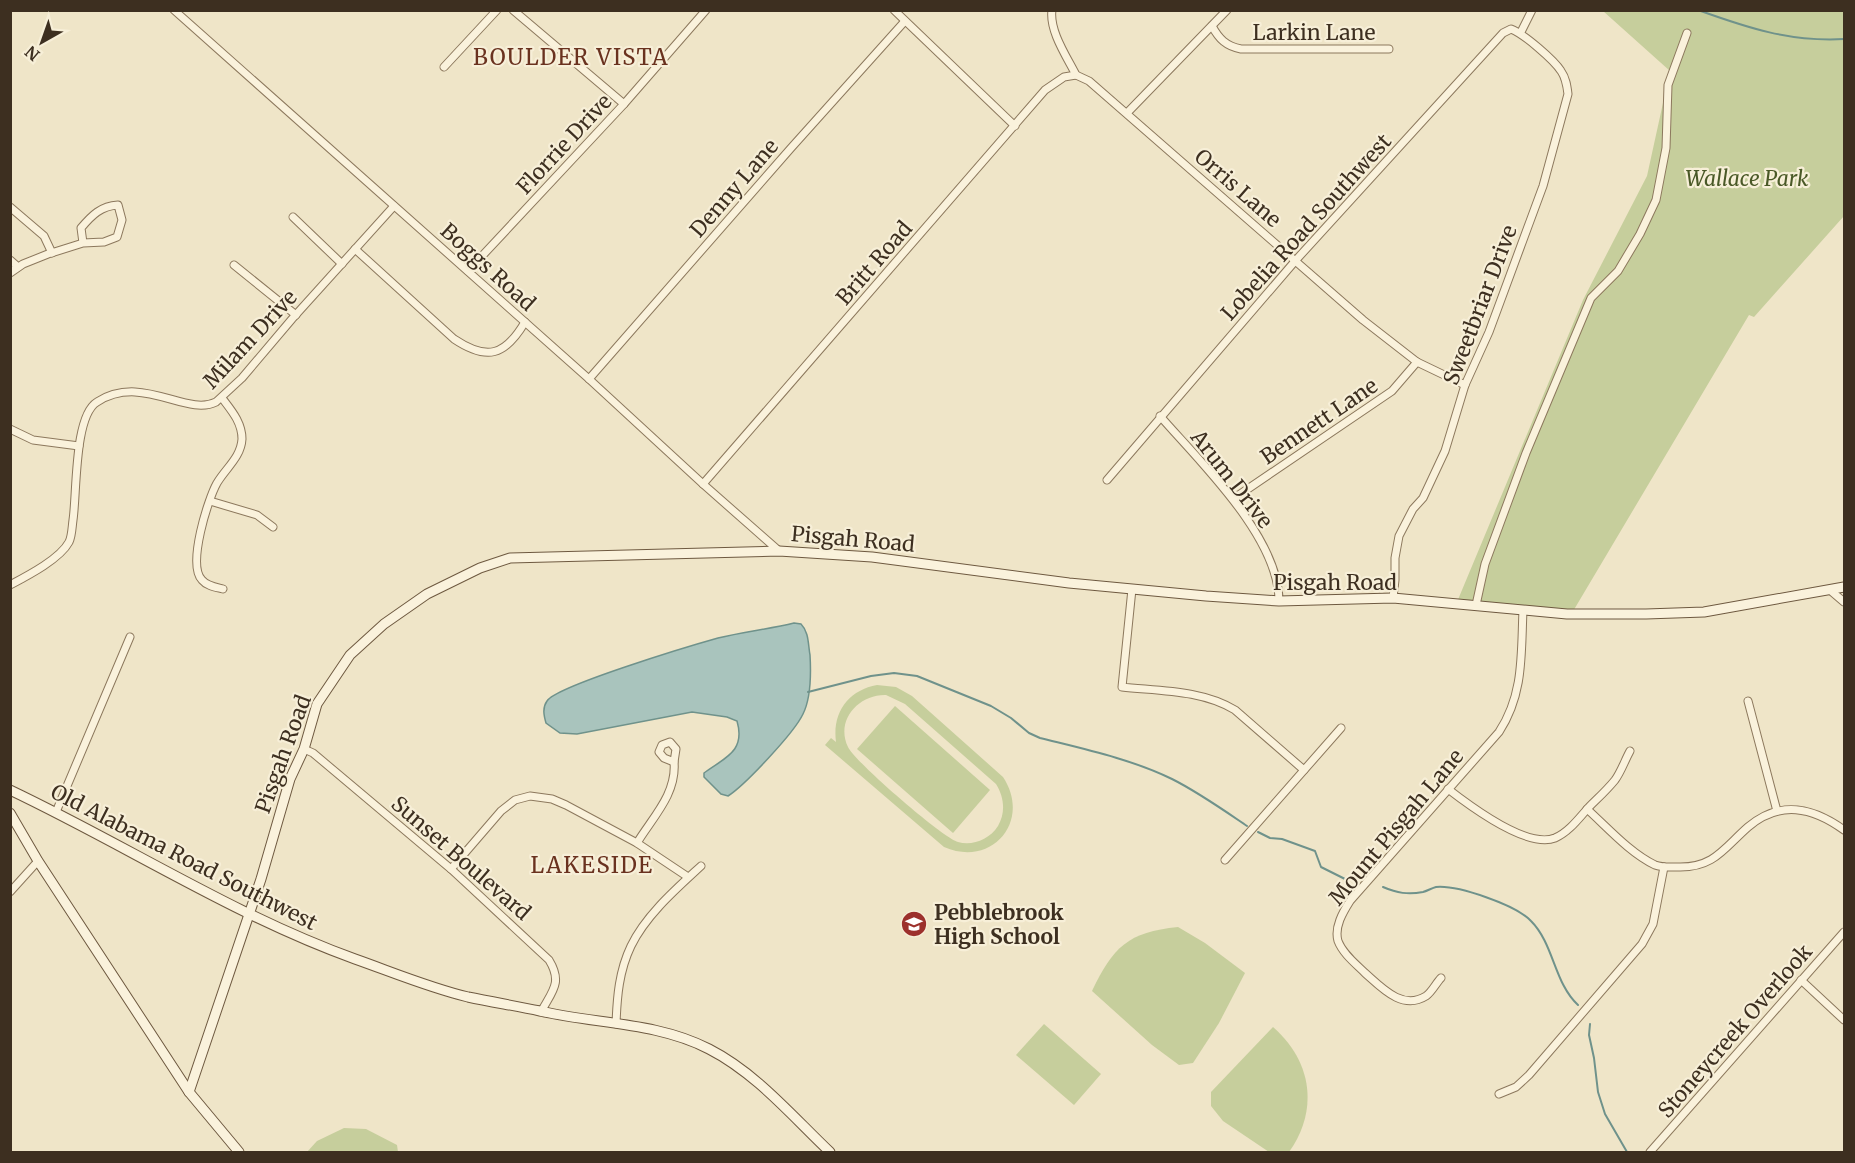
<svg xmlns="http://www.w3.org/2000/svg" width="1855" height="1163" viewBox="0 0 1855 1163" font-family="Merriweather,serif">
<rect width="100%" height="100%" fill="#efe5c8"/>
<!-- green -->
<g fill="#c6ce9c" fill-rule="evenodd">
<polygon points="1603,11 1844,11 1844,216 1754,317 1749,315 1572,613 1457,602 1583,300 1647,176 1670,71"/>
<path d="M877,685L896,687L912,696L1003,777C1032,821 992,868 944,847L825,745L831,738L836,742C832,712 849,690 877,685ZM886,695L905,704L996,784C1004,797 1006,812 998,826C989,840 972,846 958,842C943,838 854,761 848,747C835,720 859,694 886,695Z"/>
<polygon points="895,706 990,790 953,833 857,749"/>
<path d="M1178,927L1205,943L1245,973L1219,1023L1193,1063L1179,1065L1152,1045L1092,991C1113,947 1128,932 1178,927Z"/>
<polygon points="1044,1024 1101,1074 1074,1105 1016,1055"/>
<path d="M1273,1027C1312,1061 1319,1110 1289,1152H1269L1223,1121L1211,1106V1092Z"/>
<polygon points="344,1128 366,1129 397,1145 398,1152 307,1152 317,1141"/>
</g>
<!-- water -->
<path fill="#a9c4bd" stroke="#6f928b" stroke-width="1.5" d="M794,623L801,624C809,632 808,644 810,655C811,672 811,698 803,714C794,733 745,785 728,796L721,794L704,777V773C724,758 746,752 737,721L727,717L692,712L577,734L560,733L546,723C544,716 542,708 547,701C556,686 693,645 718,638C743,632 769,629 794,623Z"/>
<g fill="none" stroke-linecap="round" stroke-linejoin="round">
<!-- stream -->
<g stroke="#6f928b" stroke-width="2">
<path d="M1698,10C1748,28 1790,42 1844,39"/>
<path d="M808,692L871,676L894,673L917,676L991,706L1011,718L1029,733L1040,738C1084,749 1131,759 1172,779C1198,792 1222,809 1247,826"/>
<polyline points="1258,832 1270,838 1282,839 1315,851 1321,867 1347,880"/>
<path d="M1383,887C1397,893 1408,895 1423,892C1427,891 1432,888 1436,887C1458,885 1516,905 1531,921C1554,944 1554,983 1578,1005"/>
<polyline points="1590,1024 1589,1035 1594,1058 1598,1092 1605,1114 1627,1152"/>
</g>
<!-- street casing -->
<g stroke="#8c785d" stroke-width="9">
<g id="street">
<polyline points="174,10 589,379 703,484 779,551"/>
<polyline points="513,10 624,104"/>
<polyline points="894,10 1015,126"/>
<path d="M1052,10C1049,31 1067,57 1076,75L1089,81L1363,320L1417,362L1465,385"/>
<path d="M1212,26C1219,39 1226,46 1241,49H1389"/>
<polyline points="1521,32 1532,10"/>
<polyline points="444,67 497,10"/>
<polyline points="1127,113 1227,10"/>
<polyline points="10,207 44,236 52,253"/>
<polyline points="293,217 342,264"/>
<path d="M355,249L454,339C487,361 505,356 525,322"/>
<polyline points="10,260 18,267"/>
<polyline points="234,265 296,315"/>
<polyline points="468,271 624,104 706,10"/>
<path d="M10,273L23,264L48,254L83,243L104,242L117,237L122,220L118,205C101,206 92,215 81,228L83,243"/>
<polyline points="589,379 791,148 905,21"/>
<path d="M222,398C231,410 242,422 242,439C241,457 226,468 217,483C208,499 187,565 202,580C207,586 215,587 223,589"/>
<path d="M1160,416C1200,462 1279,537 1279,601"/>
<polyline points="10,429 33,440 79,446"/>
<path d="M1107,480L1296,260L1503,33L1511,29C1524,34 1554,60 1561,71C1566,78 1567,86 1568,94L1543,186L1489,332L1465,385L1445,451L1423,498L1413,509L1399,536L1395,558V580L1393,598"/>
<polyline points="703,484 1045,90 1064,77 1076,75"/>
<polyline points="1233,499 1392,391 1417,362"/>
<polyline points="210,501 257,515 273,527"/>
<path d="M10,585C27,576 60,559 69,542C72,536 72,527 73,520C77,493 74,416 97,402C142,373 186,417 216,402L242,378L292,319L394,206"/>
<path d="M1132,589L1122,687C1160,691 1202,690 1235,710L1304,770"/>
<polyline points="1830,590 1844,602"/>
<polyline points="1476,605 1485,564 1526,453 1591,298 1618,271 1640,234 1656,200 1666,148 1668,85 1687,33"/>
<polyline points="1748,701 1777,811"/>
<polygon points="670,742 676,749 674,762 664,758 659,752 662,745"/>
<path d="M304,749L313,753L451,869L549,960C563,983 552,991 541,1012"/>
<path d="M1448,789C1470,806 1527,849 1555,838C1569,832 1579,818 1589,807C1598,798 1607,790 1615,780C1621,772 1625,760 1630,751"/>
<path d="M1587,809C1608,828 1630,853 1655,865C1663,868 1671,867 1678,867C1714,868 1724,848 1748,827C1780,800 1812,807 1844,830"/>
<polyline points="56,812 130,637"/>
<path d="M637,843C652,818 677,794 674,762"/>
<polyline points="1225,860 1341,728"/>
<polyline points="451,869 501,811 515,800 530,796 552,799 566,805 637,843 688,877"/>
<polyline points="10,892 38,861"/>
<path d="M1441,978C1436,983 1432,992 1426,996C1402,1011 1381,987 1365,973C1356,964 1343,954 1338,941C1334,927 1343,912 1350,901L1499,732C1524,694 1521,654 1523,610"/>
<polyline points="1801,980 1844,1020"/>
<path d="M616,1024C617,997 619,971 631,946C646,915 676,889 701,866"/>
<polyline points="1499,1094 1516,1087 1529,1075 1642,944 1653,924 1664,867"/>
<polyline points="1650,1152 1844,932"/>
</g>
</g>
<!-- secondary casing -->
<g stroke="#6e5940" stroke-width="11">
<g id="secondary">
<path d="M10,790C126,845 235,916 355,959C392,972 430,988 468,997C492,1002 516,1006 540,1011C595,1024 657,1022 709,1049C756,1073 792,1116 830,1152"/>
<polyline points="10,813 38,861 189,1092 239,1152"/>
<polyline points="189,1092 261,879 290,779 304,749 317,704 350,655 384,624 427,594 480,568 510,558 779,551 872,557 1069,583 1206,596 1279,601 1393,598 1567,614 1646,614 1704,612 1844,587"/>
</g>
</g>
<!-- street -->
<use href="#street" stroke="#faf2dc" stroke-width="7"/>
<!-- secondary -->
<use href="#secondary" stroke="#faf2dc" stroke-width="9"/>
</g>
<!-- icons -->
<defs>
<g id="school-disc" transform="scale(1.35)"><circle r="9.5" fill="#9c302c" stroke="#f7efd8"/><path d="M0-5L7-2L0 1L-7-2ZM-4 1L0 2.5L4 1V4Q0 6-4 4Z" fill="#fff"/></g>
</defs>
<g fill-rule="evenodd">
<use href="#school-disc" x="914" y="924"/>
</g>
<g text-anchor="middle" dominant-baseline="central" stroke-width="4.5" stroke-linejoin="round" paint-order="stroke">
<!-- street labels -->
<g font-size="21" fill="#3d2f20" stroke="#f7efd8">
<text x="1314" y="32">Larkin Lane</text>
<text transform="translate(564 144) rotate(-47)">Florrie Drive</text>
<text transform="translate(734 188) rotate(-49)">Denny Lane</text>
<text transform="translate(1238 188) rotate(41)">Orris Lane</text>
<text transform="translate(1306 227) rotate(-48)">Lobelia Road Southwest</text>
<text transform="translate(874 263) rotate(-49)">Britt Road</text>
<text transform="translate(488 267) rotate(42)">Boggs Road</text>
<text transform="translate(1480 305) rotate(-69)">Sweetbriar Drive</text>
<text transform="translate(250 339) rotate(-47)">Milam Drive</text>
<text transform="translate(1319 421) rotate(-34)">Bennett Lane</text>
<text transform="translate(1232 479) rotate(52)">Arum Drive</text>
<text transform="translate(853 539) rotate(5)">Pisgah Road</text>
<text x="1335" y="582">Pisgah Road</text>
<text transform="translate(283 754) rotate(-70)">Pisgah Road</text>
<text transform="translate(1396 827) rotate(-50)">Mount Pisgah Lane</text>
<text transform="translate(184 857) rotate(27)">Old Alabama Road Southwest</text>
<text transform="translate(461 858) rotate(41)">Sunset Boulevard</text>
<text transform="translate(1735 1031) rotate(-49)">Stoneycreek Overlook</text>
</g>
<!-- park labels -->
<g font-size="21" font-style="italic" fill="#4a5927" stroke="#f7efd8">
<text x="1747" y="178">Wallace Park</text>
</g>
<!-- poi labels -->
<g font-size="21" font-weight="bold" fill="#3d2f20" stroke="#f7efd8" text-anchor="start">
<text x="934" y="912">Pebblebrook<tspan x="934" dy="24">High School</tspan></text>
</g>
<!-- neighbourhood labels -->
<g font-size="22" letter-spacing="1.5" fill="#6a321f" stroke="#f7efd8">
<text x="571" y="57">BOULDER VISTA</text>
<text x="592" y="865">LAKESIDE</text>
</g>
</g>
<!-- border -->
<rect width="1855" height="1163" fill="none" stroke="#3d2f20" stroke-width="24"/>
<!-- north arrow -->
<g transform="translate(42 42) rotate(220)" stroke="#f7efd8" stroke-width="4.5" paint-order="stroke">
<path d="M0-4.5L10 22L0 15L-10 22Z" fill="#3d2f20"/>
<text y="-9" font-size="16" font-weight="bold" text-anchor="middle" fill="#3d2f20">N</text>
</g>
</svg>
